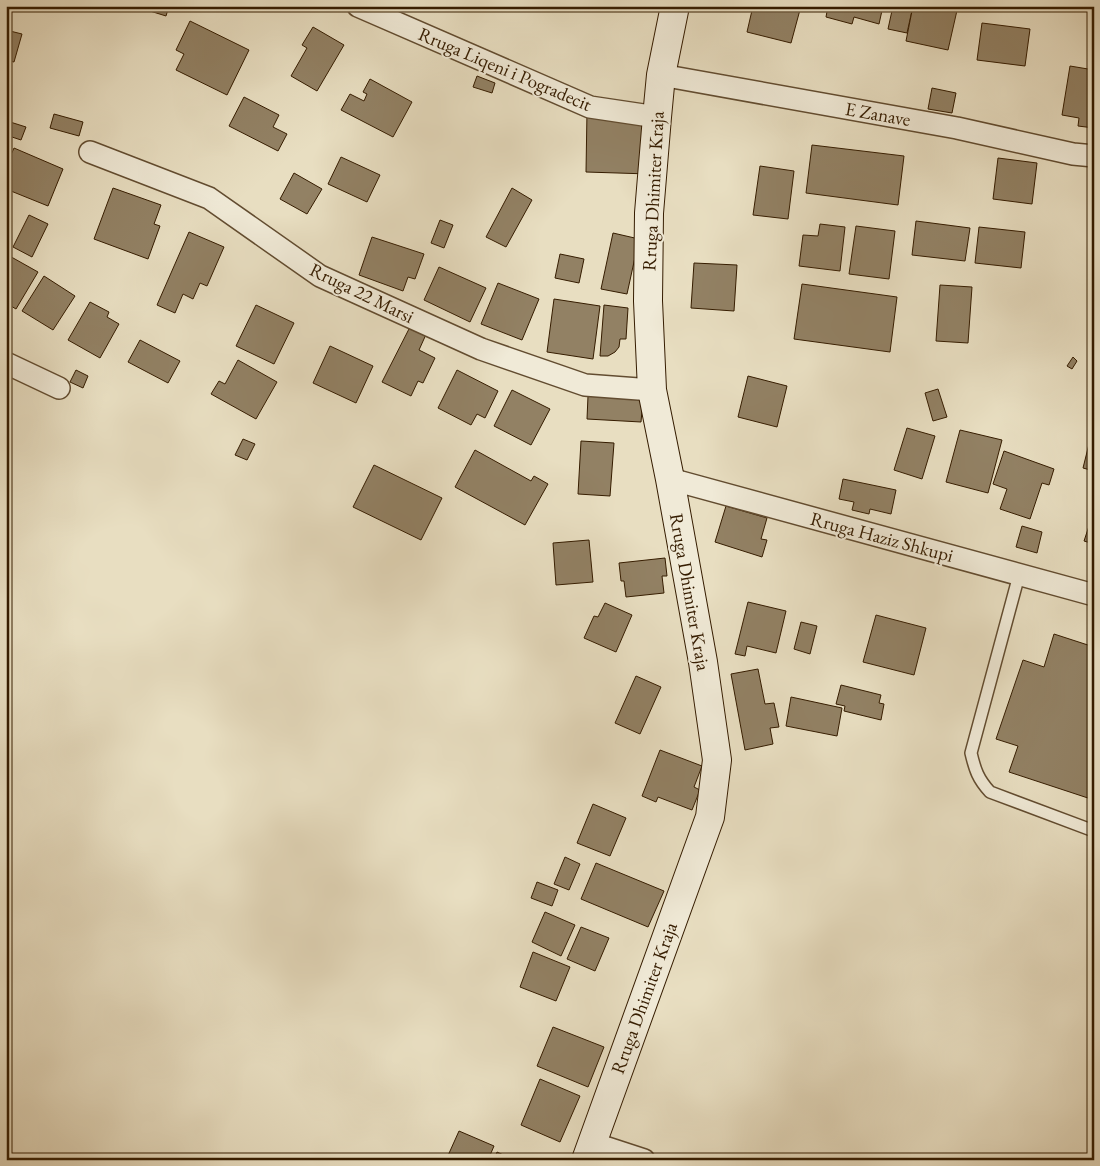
<svg xmlns="http://www.w3.org/2000/svg" width="1100" height="1166" viewBox="0 0 1100 1166" font-family="'EB Garamond',serif">
<rect width="100%" height="100%" fill="#e8dec1"/>
<filter id="stains"><feTurbulence type="fractalNoise" baseFrequency=".004" numOctaves="4"/><feColorMatrix values="0 0 0 0 .2 0 0 0 0 .09 0 0 0 0 .02 0 0 0 .5 -.17"/></filter>
<radialGradient id="worn" r=".72"><stop offset=".6" stop-color="#630" stop-opacity="0"/><stop offset="1" stop-color="#630" stop-opacity=".3"/></radialGradient>
<!-- building -->
<g fill="#928164" stroke="#351c00">
<polygon points="134,6 169,6 166,16"/>
<polygon points="753,6 801,6 791,43 747,32"/>
<polygon points="828,6 883,6 879,24 854,17 852,24 826,17"/>
<polygon points="893,6 913,6 907,33 888,29"/>
<polygon points="913,6 958,6 948,50 906,41"/>
<polygon points="190,21 249,50 227,95 176,70 184,54 176,50"/>
<polygon points="982,23 1030,29 1025,66 977,60"/>
<polygon points="313,27 344,45 317,91 291,76 307,48 302,45"/>
<polygon points="6,30 22,34 14,62 6,60"/>
<polygon points="1070,66 1094,70 1094,128 1078,126 1079,118 1062,115"/>
<polygon points="477,76 495,83 492,93 473,87"/>
<polygon points="370,79 412,102 393,137 341,110 350,94 364,101 367,94 363,92"/>
<polygon points="932,88 956,93 952,113 928,109"/>
<polygon points="244,97 279,115 273,127 287,134 278,151 229,126"/>
<polygon points="587,111 650,127 649,174 586,172"/>
<polygon points="54,114 83,122 79,136 50,128"/>
<polygon points="7,121 26,127 21,140 6,135"/>
<polygon points="812,145 904,156 898,205 806,193"/>
<polygon points="14,148 63,169 48,206 6,189 6,166"/>
<polygon points="341,157 380,175 367,202 328,184"/>
<polygon points="998,158 1037,163 1032,204 993,199"/>
<polygon points="760,166 794,171 788,219 753,215"/>
<polygon points="294,173 322,189 307,214 280,199"/>
<polygon points="113,188 161,205 154,224 160,226 148,259 94,239"/>
<polygon points="512,188 532,200 506,247 486,237"/>
<polygon points="29,215 48,224 32,257 13,247"/>
<polygon points="440,220 453,225 444,248 431,243"/>
<polygon points="916,221 970,228 965,261 912,255"/>
<polygon points="820,224 845,227 840,271 799,266 803,235 818,236"/>
<polygon points="856,226 895,231 889,279 849,274"/>
<polygon points="979,227 1025,232 1021,268 975,263"/>
<polygon points="189,232 224,247 207,286 200,283 193,299 183,294 175,313 157,305"/>
<polygon points="613,233 639,239 627,294 601,289"/>
<polygon points="372,237 424,254 415,279 408,277 403,291 359,275"/>
<polygon points="6,254 38,272 16,309 6,303"/>
<polygon points="560,254 584,259 579,283 555,278"/>
<polygon points="694,263 737,265 734,311 691,308"/>
<polygon points="439,267 486,288 470,322 424,300"/>
<polygon points="44,276 75,296 53,330 22,311"/>
<polygon points="498,283 539,299 522,340 481,324"/>
<polygon points="802,284 897,297 890,352 794,339"/>
<polygon points="940,285 972,287 968,343 936,341"/>
<polygon points="554,299 600,306 593,359 547,352"/>
<polygon points="90,302 109,312 107,317 119,324 100,358 68,340"/>
<polygon points="256,305 294,323 274,364 236,346"/>
<polygon points="604,305 628,308 626,339 620,339 619,347 615,352 608,356 600,356"/>
<polygon points="412,323 428,330 419,350 435,358 423,383 418,381 411,396 382,382"/>
<polygon points="140,340 180,361 168,383 128,362"/>
<polygon points="330,346 373,366 356,403 313,383"/>
<polygon points="1073,357 1077,361 1072,369 1067,366"/>
<polygon points="238,360 277,382 256,419 211,394 219,381 225,384"/>
<polygon points="76,370 88,376 83,388 70,382"/>
<polygon points="457,370 498,391 485,418 477,414 471,425 438,408"/>
<polygon points="748,376 787,386 777,427 738,417"/>
<polygon points="938,389 947,417 933,421 925,393"/>
<polygon points="512,390 550,409 531,445 494,426"/>
<polygon points="588,396 643,399 641,422 587,419"/>
<polygon points="907,428 935,436 922,479 894,470"/>
<polygon points="960,430 1002,440 988,493 946,482"/>
<polygon points="243,439 255,444 247,460 235,455"/>
<polygon points="581,441 614,443 610,496 578,494"/>
<polygon points="1089,444 1094,445 1094,471 1083,468"/>
<polygon points="475,450 531,481 534,476 548,484 525,525 455,487"/>
<polygon points="1004,451 1054,469 1049,485 1042,483 1030,519 1000,509 1007,489 993,484"/>
<polygon points="374,465 442,498 421,540 353,507"/>
<polygon points="843,479 896,490 891,514 870,509 869,514 852,510 854,502 839,499"/>
<polygon points="726,506 767,518 761,539 767,540 762,557 715,542"/>
<polygon points="1094,511 1094,544 1084,541"/>
<polygon points="1022,526 1042,532 1037,553 1016,547"/>
<polygon points="589,540 593,582 556,585 553,543"/>
<polygon points="665,558 667,576 662,576 664,593 626,597 624,581 621,581 619,563"/>
<polygon points="748,602 786,611 776,653 747,646 745,656 735,654"/>
<polygon points="605,603 632,615 616,652 584,638 594,616 598,617"/>
<polygon points="876,615 926,628 914,675 863,662"/>
<polygon points="801,622 817,626 810,654 794,649"/>
<polygon points="1054,634 1094,647 1094,800 1009,772 1018,746 996,739 1023,660 1044,667"/>
<polygon points="758,669 765,704 774,703 779,727 770,728 773,744 745,750 731,674"/>
<polygon points="636,676 661,687 640,734 615,723"/>
<polygon points="841,685 881,695 879,703 884,704 881,720 844,711 845,706 836,704"/>
<polygon points="791,697 842,708 837,736 786,726"/>
<polygon points="660,750 702,766 694,787 700,790 692,810 658,797 656,802 642,796"/>
<polygon points="593,804 626,818 610,856 577,843"/>
<polygon points="565,857 580,864 569,890 554,884"/>
<polygon points="596,863 664,891 648,927 581,899"/>
<polygon points="537,882 558,890 552,906 531,898"/>
<polygon points="545,912 575,925 561,956 532,942"/>
<polygon points="581,927 609,938 595,971 567,959"/>
<polygon points="533,952 570,967 556,1001 520,987"/>
<polygon points="553,1027 604,1047 588,1087 537,1066"/>
<polygon points="540,1079 580,1096 560,1142 521,1125"/>
<polygon points="459,1131 494,1146 488,1160 446,1160"/>
<polygon points="497,1152 514,1160 494,1160"/>
</g>
<g fill="none" stroke-linecap="round" stroke-linejoin="round">
<!-- lane casing -->
<g stroke="#624c30" stroke-width="14">
<path id="lane" d="M1019,575L971,753C975,770 978,779 990,792L1094,831"/>
</g>
<!-- street casing -->
<g stroke="#624c30" stroke-width="24">
<g id="street">
<polyline points="358,6 590,107 657,117"/>
<polyline points="661,75 957,128 1073,154 1094,156"/>
<polyline points="90,152 209,198 320,276 481,349 585,385 652,390"/>
<polyline points="6,363 59,388"/>
<polyline points="670,479 1094,595"/>
<polyline points="592,1143 644,1160"/>
</g>
</g>
<!-- secondary casing -->
<g stroke="#351c00" stroke-width="30">
<polyline id="secondary" points="586,1160 710,817 717,760 703,662 670,479 652,390 648,301 649,213 657,117 661,75 675,6"/>
</g>
<!-- lane -->
<use href="#lane" stroke="#f0ead7" stroke-width="11"/>
<!-- street -->
<use href="#street" stroke="#f0ead7" stroke-width="21"/>
<!-- secondary -->
<use href="#secondary" stroke="#f0ead7" stroke-width="28"/>
</g>
<g text-anchor="middle" dominant-baseline="central" stroke-width="4" stroke-linejoin="round" paint-order="stroke">
<!-- street labels -->
<g font-size="19" fill="#351c00" stroke="#f0ead7">
<text transform="translate(505 69) rotate(23)">Rruga Liqeni i Pogradecit</text>
<text transform="translate(878 114) rotate(10)">E Zanave</text>
<text transform="translate(653 191) rotate(-87)">Rruga Dhimiter Kraja</text>
<text transform="translate(362 293) rotate(26)">Rruga 22 Marsi</text>
<text transform="translate(882 537) rotate(15)">Rruga Haziz Shkupi</text>
<text transform="translate(690 592) rotate(80)">Rruga Dhimiter Kraja</text>
<text transform="translate(644 998) rotate(-70)">Rruga Dhimiter Kraja</text>
</g>
</g>
<!-- margin -->
<rect width="1100" height="1166" fill="none" stroke="#e8dec1" stroke-width="25"/>
<rect x="8" y="8" width="1085" height="1151" fill="none" stroke="#351c00" stroke-width="2.5"/>
<rect x="12" y="12" width="1075" height="1141" fill="none" stroke="#351c00"/>
<rect width="100%" height="100%" filter="url(#stains)"/>
<rect width="100%" height="100%" fill="url(#worn)"/>
</svg>
